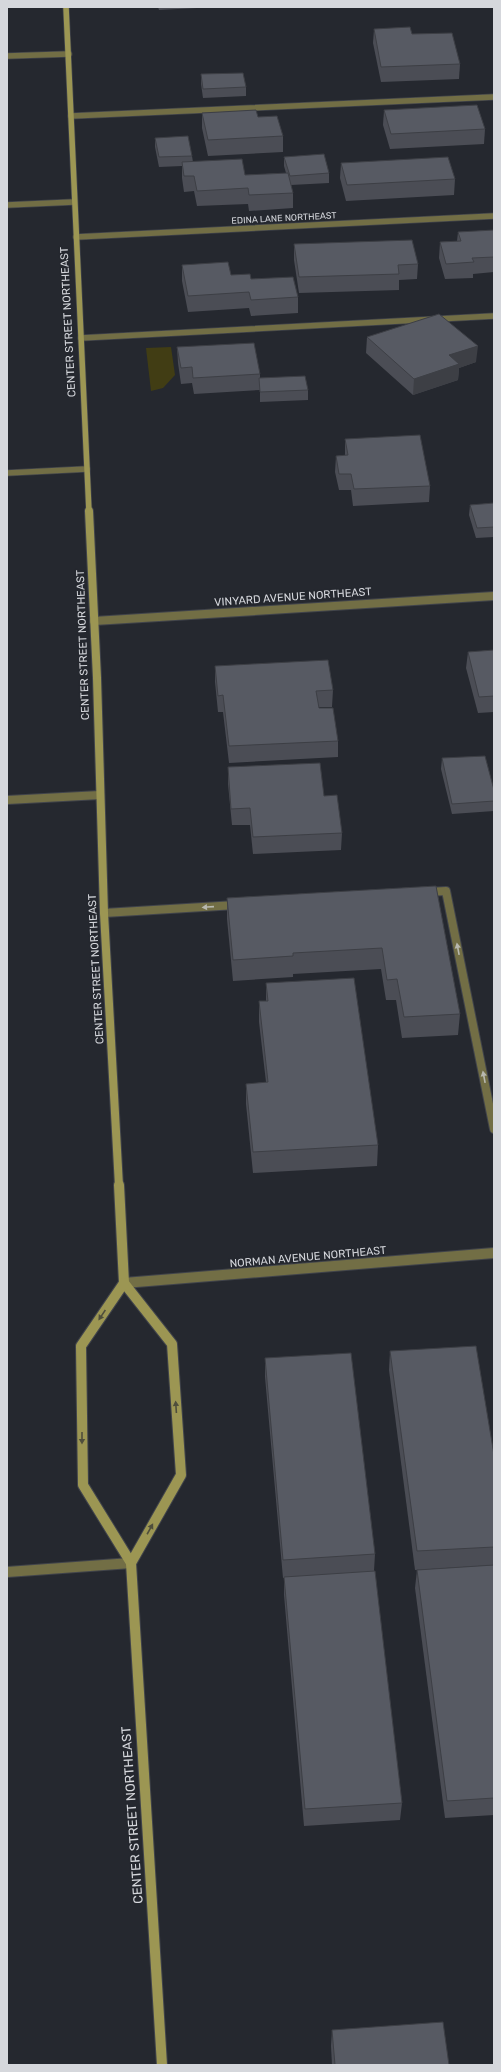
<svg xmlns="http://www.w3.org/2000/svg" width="501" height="2072" viewBox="0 0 501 2072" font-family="Rubik,sans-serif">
<rect width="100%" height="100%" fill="#25282f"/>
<!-- green -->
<polygon fill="#413d14" points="171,347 175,375 163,388 151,391 146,348"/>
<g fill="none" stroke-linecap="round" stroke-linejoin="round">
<!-- service-far1 casing -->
<g stroke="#41444b" stroke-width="7">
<g id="service-far1">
<polyline points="7,56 69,54"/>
<polyline points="71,116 494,97"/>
<polyline points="7,205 74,202"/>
<polyline points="81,338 494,316"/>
<polyline points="7,473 87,469"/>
</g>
</g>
<!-- service casing -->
<g stroke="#41444b" stroke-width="10">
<g id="service">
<polyline points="428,892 446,891 494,1129"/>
<polyline points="104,913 236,905"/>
</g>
</g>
<!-- minor-far2 casing -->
<g stroke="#41444b" stroke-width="7">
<polyline id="minor-far2" points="76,237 494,216"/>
</g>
<!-- minor-far1 casing -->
<g stroke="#41444b" stroke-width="10">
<g id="minor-far1">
<polyline points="94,621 494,596"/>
<polyline points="7,800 100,795"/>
</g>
</g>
<!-- minor casing -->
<g stroke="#41444b" stroke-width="12">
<g id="minor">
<polyline points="124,1283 494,1253"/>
<polyline points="7,1572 131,1563"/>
</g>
</g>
<!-- secondary-far2 casing -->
<g stroke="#41444b" stroke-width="7">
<polyline id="secondary-far2" points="66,7 89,512"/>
</g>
<!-- secondary-far1 casing -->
<g stroke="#41444b" stroke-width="10">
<polyline id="secondary-far1" points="89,511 97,678 104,913 119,1186"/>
</g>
<!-- secondary casing -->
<g stroke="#41444b" stroke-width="12">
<g id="secondary">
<polyline points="119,1185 124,1283 172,1344 181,1475 131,1563"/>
<polyline points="124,1283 81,1346 83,1485 131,1563 162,2065"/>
</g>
</g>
<!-- service-far1 -->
<use href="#service-far1" stroke="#726e45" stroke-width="5.5"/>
<!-- service -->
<use href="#service" stroke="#726e45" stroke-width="8"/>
<!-- minor-far2 -->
<use href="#minor-far2" stroke="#726e45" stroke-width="5.5"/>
<!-- minor-far1 -->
<use href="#minor-far1" stroke="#726e45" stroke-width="8"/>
<!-- minor -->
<use href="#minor" stroke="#726e45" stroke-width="10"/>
<!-- secondary-far2 -->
<use href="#secondary-far2" stroke="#9c9653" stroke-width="5.5"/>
<!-- secondary-far1 -->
<use href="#secondary-far1" stroke="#9c9653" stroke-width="8"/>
<!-- secondary -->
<use href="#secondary" stroke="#9c9653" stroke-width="10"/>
</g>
<!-- wall -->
<g fill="#4b4d55">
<polygon points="158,7 216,7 159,10"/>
<polygon points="374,29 412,34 460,64 459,79 381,82 373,43"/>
<polygon points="201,74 246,87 246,96 203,98 201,84"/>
<polygon points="384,110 485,129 484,144 390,149 383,125"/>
<polygon points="202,113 258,117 283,136 283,152 208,156 202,128"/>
<polygon points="155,138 192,156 193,162 245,175 286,173 284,166 284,157 329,173 329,183 291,185 293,193 293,208 249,211 248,204 197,206 194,191 184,192 182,178 182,166 159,167 155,147"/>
<polygon points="341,163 455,179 454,195 346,201 340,178"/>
<polygon points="494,230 494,272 473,274 473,278 445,279 439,258 440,242 457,241 458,232"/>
<polygon points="294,244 418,264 417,279 399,280 399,290 299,293 294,260"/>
<polygon points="182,265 251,279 298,297 298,313 251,316 249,308 188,312 182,281"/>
<polygon points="367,337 476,362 459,368 458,380 413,395 366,353"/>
<polygon points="177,347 260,374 260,378 308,390 308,400 260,402 260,390 194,394 192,383 181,384 178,363"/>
<polygon points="345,439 430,486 429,502 353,506 351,490 339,490 335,472 336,456 345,455"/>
<polygon points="494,503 494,537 476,538 469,515 470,505"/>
<polygon points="494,650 494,712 478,713 466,668 468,652"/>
<polygon points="215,666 333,690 332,707 318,707 338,741 338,757 229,763 223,712 218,712 215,682"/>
<polygon points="442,758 494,790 494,811 452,814 441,769"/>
<polygon points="228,767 324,796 342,833 341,850 253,854 250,825 232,825 228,784"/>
<polygon points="436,886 460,1014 458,1035 402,1038 396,1000 386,1000 381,969 293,974 293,977 233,981 227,919 227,898"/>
<polygon points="266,983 378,1145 377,1166 253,1173 246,1104 246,1084 266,1082 259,1022 259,1001 266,1001"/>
<polygon points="390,1351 494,1455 494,1565 415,1570 389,1370"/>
<polygon points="265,1358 375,1554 374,1571 402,1803 400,1820 304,1826 284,1595 284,1578 283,1578 265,1377"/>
<polygon points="494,1565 494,1815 445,1818 415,1588 417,1570"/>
<polygon points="332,2030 449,2065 332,2065 331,2046"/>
</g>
<!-- shaded-wall -->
<polygon fill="#3d3f45" points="478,346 476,362 459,368 458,380 413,395 414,379 449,355"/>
<!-- building -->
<g fill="#575a63" stroke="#3d3f45">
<polygon points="410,27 412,34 452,33 460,64 381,67 374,29"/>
<polygon points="243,73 246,87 203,89 201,74"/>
<polygon points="477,105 485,129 391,134 384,110"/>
<polygon points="256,110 258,117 277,116 283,136 208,140 202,113"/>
<polygon points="188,136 192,156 159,157 155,138"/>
<polygon points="324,154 329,173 290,176 284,157"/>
<polygon points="448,157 455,179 347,185 341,163"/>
<polygon points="242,159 245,175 288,173 293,193 249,195 248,188 197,191 194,176 184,176 182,162"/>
<polygon points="494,230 494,257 472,258 474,262 446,264 440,242 461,241 458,232"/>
<polygon points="412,240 418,264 398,265 399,274 299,277 294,244"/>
<polygon points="228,262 231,275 250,274 251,279 293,277 298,297 251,300 249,292 188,296 182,265"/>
<polygon points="439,314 478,346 449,355 459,364 414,379 367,337"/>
<polygon points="254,343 260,374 193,378 192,367 181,368 177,347"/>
<polygon points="305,376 308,390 260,392 259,378"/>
<polygon points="420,435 430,486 354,489 351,474 339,474 336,456 348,455 345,439"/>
<polygon points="494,503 494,527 477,528 470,505"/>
<polygon points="494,650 494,696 479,697 468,652"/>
<polygon points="328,660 333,690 316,691 319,708 333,708 338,741 229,746 223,695 218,696 215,666"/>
<polygon points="485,756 494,790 494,801 452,804 442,758"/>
<polygon points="320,763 324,796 337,795 342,833 253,837 250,808 231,809 228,767"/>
<polygon points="436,886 460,1014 404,1017 397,979 387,980 382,948 293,953 293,956 233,960 227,898"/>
<polygon points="354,978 378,1145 253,1152 246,1084 268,1082 259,1001 268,1001 266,983"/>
<polygon points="476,1346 494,1455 494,1547 417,1551 390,1351"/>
<polygon points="351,1353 375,1554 283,1560 265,1358"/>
<polygon points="494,1565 494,1798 447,1801 417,1570"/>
<polygon points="375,1571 402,1803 305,1809 284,1577"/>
<polygon points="443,2022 449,2065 335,2065 332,2030"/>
</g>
<!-- one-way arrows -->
<defs><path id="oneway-solid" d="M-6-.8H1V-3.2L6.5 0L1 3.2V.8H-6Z"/></defs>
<g fill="#b7b8af">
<use href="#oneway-solid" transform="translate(208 907) rotate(176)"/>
<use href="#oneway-solid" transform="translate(458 949) rotate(-101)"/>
<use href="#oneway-solid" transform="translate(484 1077) rotate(-101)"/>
</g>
<g fill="#4f4e3c">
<use href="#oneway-solid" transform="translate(102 1315) rotate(124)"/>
<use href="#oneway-solid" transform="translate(176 1407) rotate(-94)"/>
<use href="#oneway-solid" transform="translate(82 1438) rotate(90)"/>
<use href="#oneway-solid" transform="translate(150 1529) rotate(-61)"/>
</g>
<g text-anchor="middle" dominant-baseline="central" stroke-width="3" stroke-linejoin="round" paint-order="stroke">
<!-- far-street labels -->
<g font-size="9" fill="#d5d7dc" stroke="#25282f">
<text transform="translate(284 218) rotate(-3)">EDINA LANE NORTHEAST</text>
</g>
<!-- street labels -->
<g font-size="11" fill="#d5d7dc" stroke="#25282f">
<text transform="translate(68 322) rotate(-93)">CENTER STREET NORTHEAST</text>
<text transform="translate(293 597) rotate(-4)">VINYARD AVENUE NORTHEAST</text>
<text transform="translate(83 645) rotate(-92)">CENTER STREET NORTHEAST</text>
<text transform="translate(96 969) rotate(-93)">CENTER STREET NORTHEAST</text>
<text transform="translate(308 1257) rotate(-5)">NORMAN AVENUE NORTHEAST</text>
</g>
<!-- near-street labels -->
<g font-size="13" fill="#d5d7dc" stroke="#25282f">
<text transform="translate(132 1815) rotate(-94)">CENTER STREET NORTHEAST</text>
</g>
</g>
<!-- border -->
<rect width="501" height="2072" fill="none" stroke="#d5d7dc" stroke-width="16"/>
</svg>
